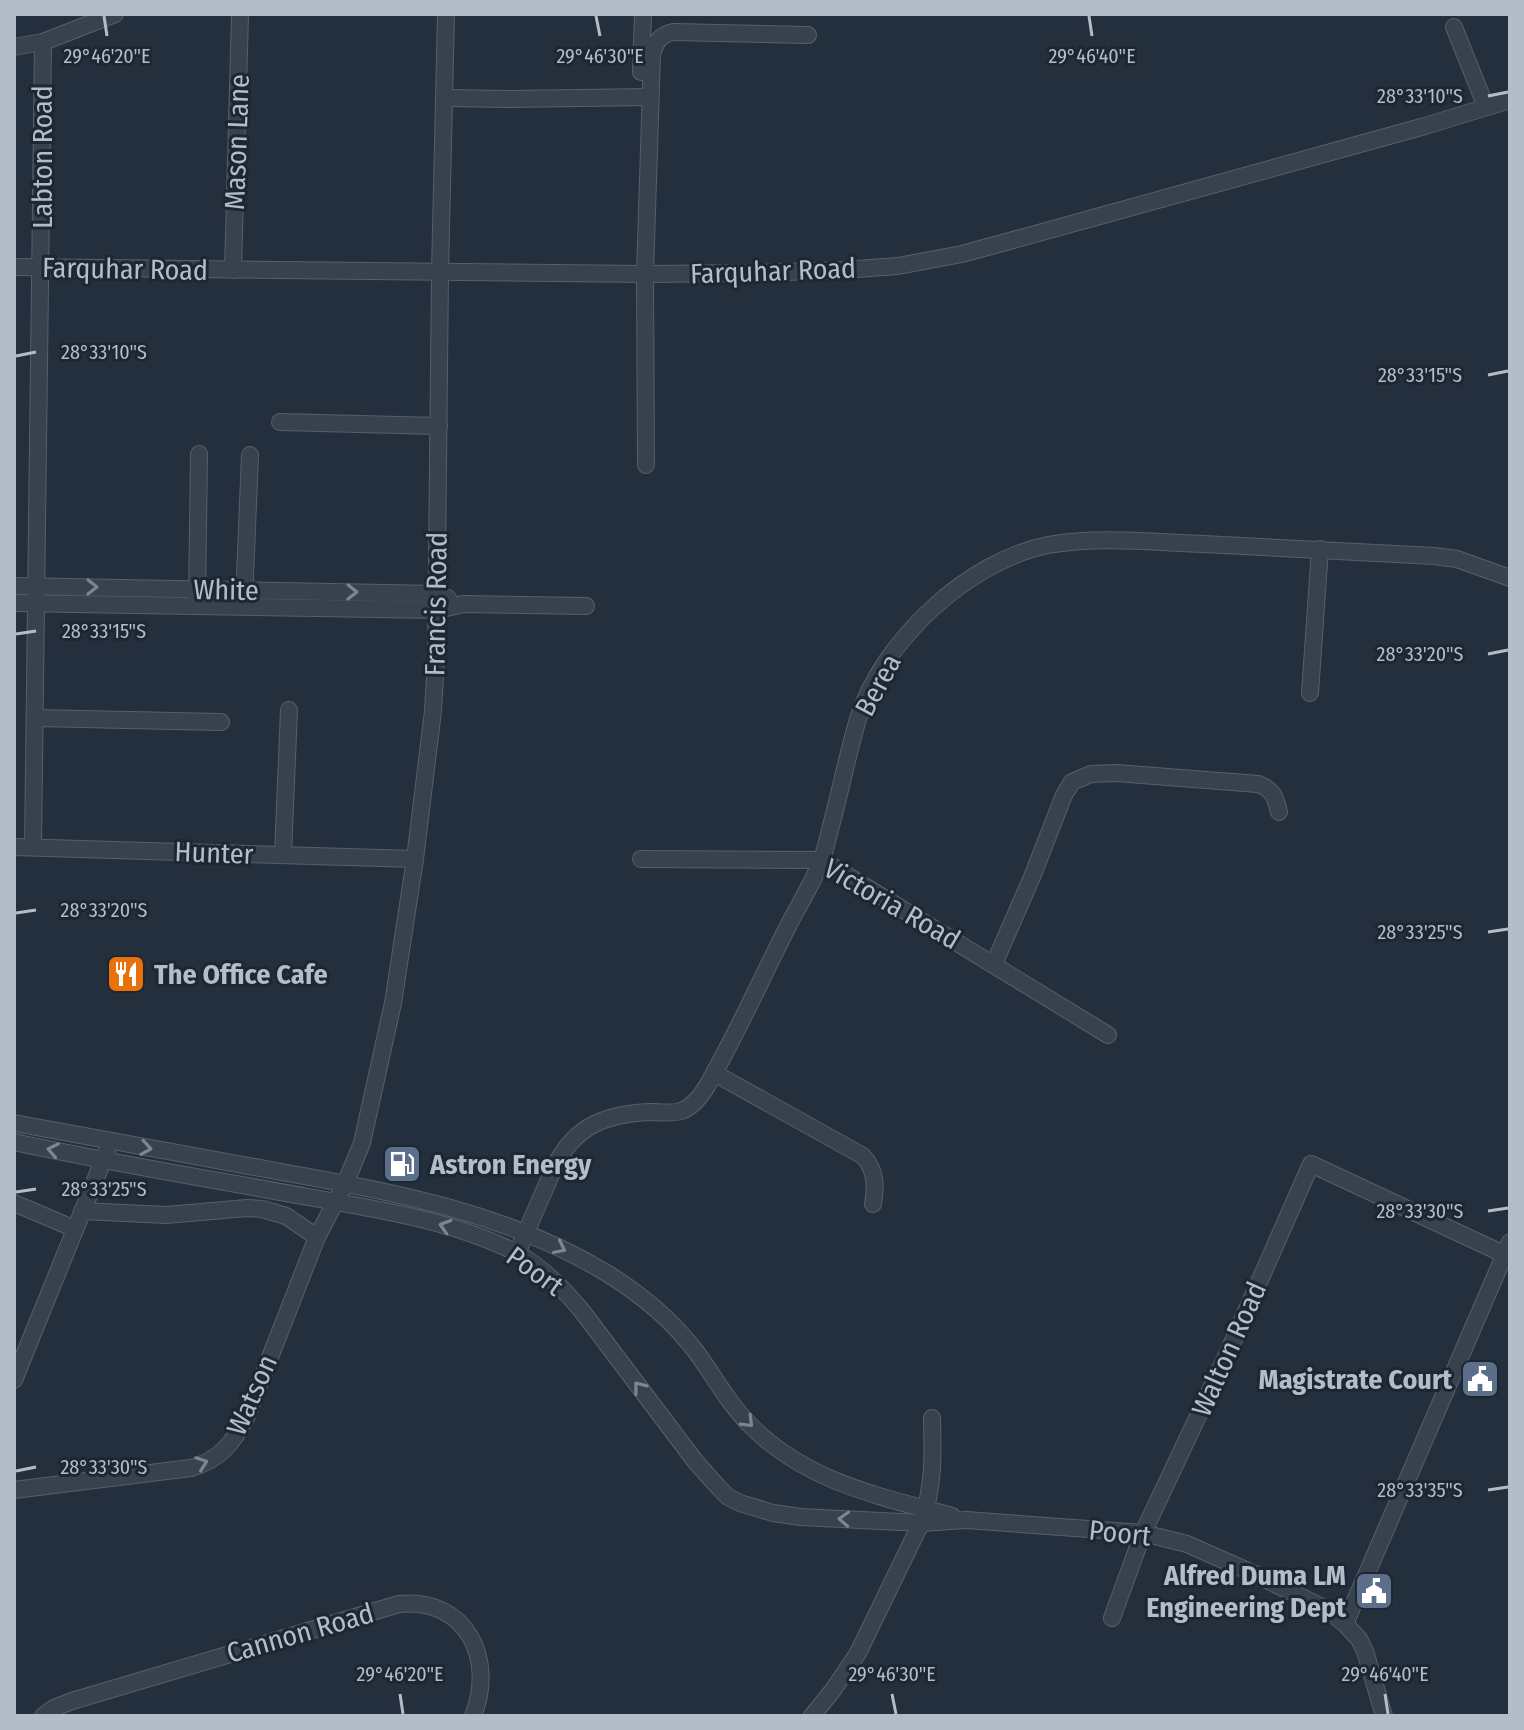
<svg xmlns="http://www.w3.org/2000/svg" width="1524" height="1730" viewBox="0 0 1524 1730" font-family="'Fira Sans Condensed',sans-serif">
<rect width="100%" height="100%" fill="#242f3e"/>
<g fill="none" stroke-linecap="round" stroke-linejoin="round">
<!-- minor casing -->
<g stroke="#565f6c" stroke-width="18">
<g id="minor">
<polyline points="1454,27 1486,107"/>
<polyline points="14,47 43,42 115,14"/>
<polyline points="641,72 643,14"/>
<polyline points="444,98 509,99 650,97"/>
<polyline points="14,267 645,274 757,273 843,270 898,266 962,254 1006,242 1425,126 1510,100"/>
<polyline points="233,270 240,14"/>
<polyline points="280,422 439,426"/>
<path d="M646,465L645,274L652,55C655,42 660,35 673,32L808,35"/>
<polyline points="14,586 438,594 448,598"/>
<polyline points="197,600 199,454"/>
<polyline points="244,601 250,455"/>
<polyline points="14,603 438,610 463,604 586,606"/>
<polyline points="1310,693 1320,549"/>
<polyline points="35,718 221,722"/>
<polyline points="14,847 415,859"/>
<polyline points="33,847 43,42"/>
<polyline points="283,855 289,710"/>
<polyline points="641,859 822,860 1108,1035"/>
<path d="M994,964L1032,877L1064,795L1072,782L1091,774L1116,773L1258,784C1274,790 1275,797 1279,812"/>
<path d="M714,1073L863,1156C876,1170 876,1186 873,1204"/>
<path d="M14,1123C105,1140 196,1156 287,1173C398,1193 510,1214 608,1274C642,1295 673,1321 697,1353C715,1378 729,1404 751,1426C807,1482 879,1496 952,1516"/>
<path d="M14,1142C111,1163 210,1179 308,1197C376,1209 450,1220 513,1251C540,1265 563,1288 582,1311L695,1461L719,1488L728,1497L740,1503L773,1513L801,1517L921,1523L966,1520L1143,1533L1187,1544L1248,1571L1310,1601L1326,1609L1345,1624L1359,1639L1365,1651L1384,1716"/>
<polyline points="14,1203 75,1229"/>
<polyline points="82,1211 166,1215 247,1208 262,1209 286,1216 317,1237"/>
<path d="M517,1253L554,1168C574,1126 605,1114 650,1112C659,1112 671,1114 681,1111C693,1107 701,1096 707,1086C736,1035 760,982 786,930C797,908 811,886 820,864C826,850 828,836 832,822C841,788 848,753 858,719C882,641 968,561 1048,545C1098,536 1152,542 1203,544C1280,548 1357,552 1434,556L1457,559L1510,578"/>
<polyline points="14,1380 107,1151"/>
<path d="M14,1490L191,1468C220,1460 234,1442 247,1416L317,1237L345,1184L362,1143L393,1003L415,859L433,711L436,659L440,272L446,14"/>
<polyline points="1112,1618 1143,1533 1230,1348 1311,1164 1510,1257"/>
<polyline points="1345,1624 1510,1242"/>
<path d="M43,1716L54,1708L72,1701L399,1604C466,1597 496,1659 473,1716"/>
<path d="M812,1716L833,1690L858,1653L921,1523C934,1488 933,1455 932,1418"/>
</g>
</g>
<!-- minor -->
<use href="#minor" stroke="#38414e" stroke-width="16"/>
</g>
<!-- one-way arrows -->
<defs><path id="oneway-chevron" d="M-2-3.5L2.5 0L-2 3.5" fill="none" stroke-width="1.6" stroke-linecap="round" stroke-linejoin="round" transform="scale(2)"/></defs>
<g stroke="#7c8592">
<use href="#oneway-chevron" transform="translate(92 587) rotate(1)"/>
<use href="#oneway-chevron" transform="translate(352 592) rotate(1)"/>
<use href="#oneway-chevron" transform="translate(146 1148) rotate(9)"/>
<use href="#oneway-chevron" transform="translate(53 1150) rotate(-169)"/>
<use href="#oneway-chevron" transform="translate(445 1226) rotate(-163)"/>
<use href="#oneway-chevron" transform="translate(560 1248) rotate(26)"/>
<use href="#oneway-chevron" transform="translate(639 1387) rotate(-128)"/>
<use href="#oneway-chevron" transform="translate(748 1422) rotate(45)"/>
<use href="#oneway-chevron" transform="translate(202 1463) rotate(-20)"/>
<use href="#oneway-chevron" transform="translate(844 1519) rotate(-177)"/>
</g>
<!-- ticks -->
<path fill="none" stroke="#b4bcc9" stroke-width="3" d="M104,16L107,36M596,16L600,36M1089,16L1092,36M1488,96L1508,92M16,356L36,352M1488,375L1508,371M16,634L36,631M1488,654L1508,650M16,913L36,910M1488,932L1508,929M16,1192L36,1189M1488,1211L1508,1208M16,1471L36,1467M1488,1490L1508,1487M400,1694L403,1714M892,1694L896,1714M1385,1694L1388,1714"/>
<!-- icons -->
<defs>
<g id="restaurant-square" transform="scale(2)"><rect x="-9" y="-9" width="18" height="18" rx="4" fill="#e8710a" stroke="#1d2633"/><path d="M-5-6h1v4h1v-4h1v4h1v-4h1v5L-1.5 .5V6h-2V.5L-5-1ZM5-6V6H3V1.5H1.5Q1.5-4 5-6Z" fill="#fff"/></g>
<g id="fuel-square" transform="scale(2)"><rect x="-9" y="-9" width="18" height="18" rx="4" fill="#5c6f8a" stroke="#1d2633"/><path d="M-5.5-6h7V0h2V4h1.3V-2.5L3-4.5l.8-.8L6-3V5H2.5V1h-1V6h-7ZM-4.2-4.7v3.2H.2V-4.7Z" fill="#fff"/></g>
<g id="civic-square" transform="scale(2)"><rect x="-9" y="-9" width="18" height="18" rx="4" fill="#5c6f8a" stroke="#1d2633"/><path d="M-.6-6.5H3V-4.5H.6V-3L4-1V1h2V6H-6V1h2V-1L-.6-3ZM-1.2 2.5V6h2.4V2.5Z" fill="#fff"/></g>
</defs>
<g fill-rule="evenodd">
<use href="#restaurant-square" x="126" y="974"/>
<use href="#fuel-square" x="402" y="1164"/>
<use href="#civic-square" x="1480" y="1379"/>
<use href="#civic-square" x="1374" y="1591"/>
</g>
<g text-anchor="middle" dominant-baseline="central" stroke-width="6" stroke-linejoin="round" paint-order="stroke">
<!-- street labels -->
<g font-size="28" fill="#b4bcc9" stroke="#1d2633">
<text transform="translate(237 142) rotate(-88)">Mason Lane</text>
<text transform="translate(42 157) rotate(-90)">Labton Road</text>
<text transform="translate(125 269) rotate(1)">Farquhar Road</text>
<text transform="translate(773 271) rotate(-2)">Farquhar Road</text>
<text transform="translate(226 590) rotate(1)">White</text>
<text transform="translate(436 604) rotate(-89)">Francis Road</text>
<text transform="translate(878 685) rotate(-62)">Berea</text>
<text transform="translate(214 853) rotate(2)">Hunter</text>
<text transform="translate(892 904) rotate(30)">Victoria Road</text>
<text transform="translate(535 1271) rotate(36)">Poort</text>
<text transform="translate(1229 1349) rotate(-66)">Walton Road</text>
<text transform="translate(252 1395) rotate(-66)">Watson</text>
<text transform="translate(1120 1533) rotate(6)">Poort</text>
<text transform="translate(300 1633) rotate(-16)">Cannon Road</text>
</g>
<!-- poi labels -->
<g font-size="28" font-weight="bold" fill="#b4bcc9" stroke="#1d2633" text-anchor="start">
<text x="154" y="974">The Office Cafe</text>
<text x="430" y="1164">Astron Energy</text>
<text x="1452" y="1379" text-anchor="end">Magistrate Court</text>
<text x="1346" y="1575" text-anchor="end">Alfred Duma LM<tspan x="1346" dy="32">Engineering Dept</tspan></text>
</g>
</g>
<g font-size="20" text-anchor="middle" fill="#b4bcc9" stroke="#1d2633" stroke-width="6" stroke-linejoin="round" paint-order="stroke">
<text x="107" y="63">29°46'20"E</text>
<text x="600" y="63">29°46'30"E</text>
<text x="1092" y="63">29°46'40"E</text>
<text x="1420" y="103">28°33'10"S</text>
<text x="104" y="359">28°33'10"S</text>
<text x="1420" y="382">28°33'15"S</text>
<text x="104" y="638">28°33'15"S</text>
<text x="1420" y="661">28°33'20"S</text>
<text x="104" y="917">28°33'20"S</text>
<text x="1420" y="939">28°33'25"S</text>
<text x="104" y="1196">28°33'25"S</text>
<text x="1420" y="1218">28°33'30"S</text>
<text x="104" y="1474">28°33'30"S</text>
<text x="1420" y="1497">28°33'35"S</text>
<text x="400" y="1681">29°46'20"E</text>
<text x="892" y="1681">29°46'30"E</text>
<text x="1385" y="1681">29°46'40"E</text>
</g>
<!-- border -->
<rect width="1524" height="1730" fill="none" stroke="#b4bcc9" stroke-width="32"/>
</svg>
